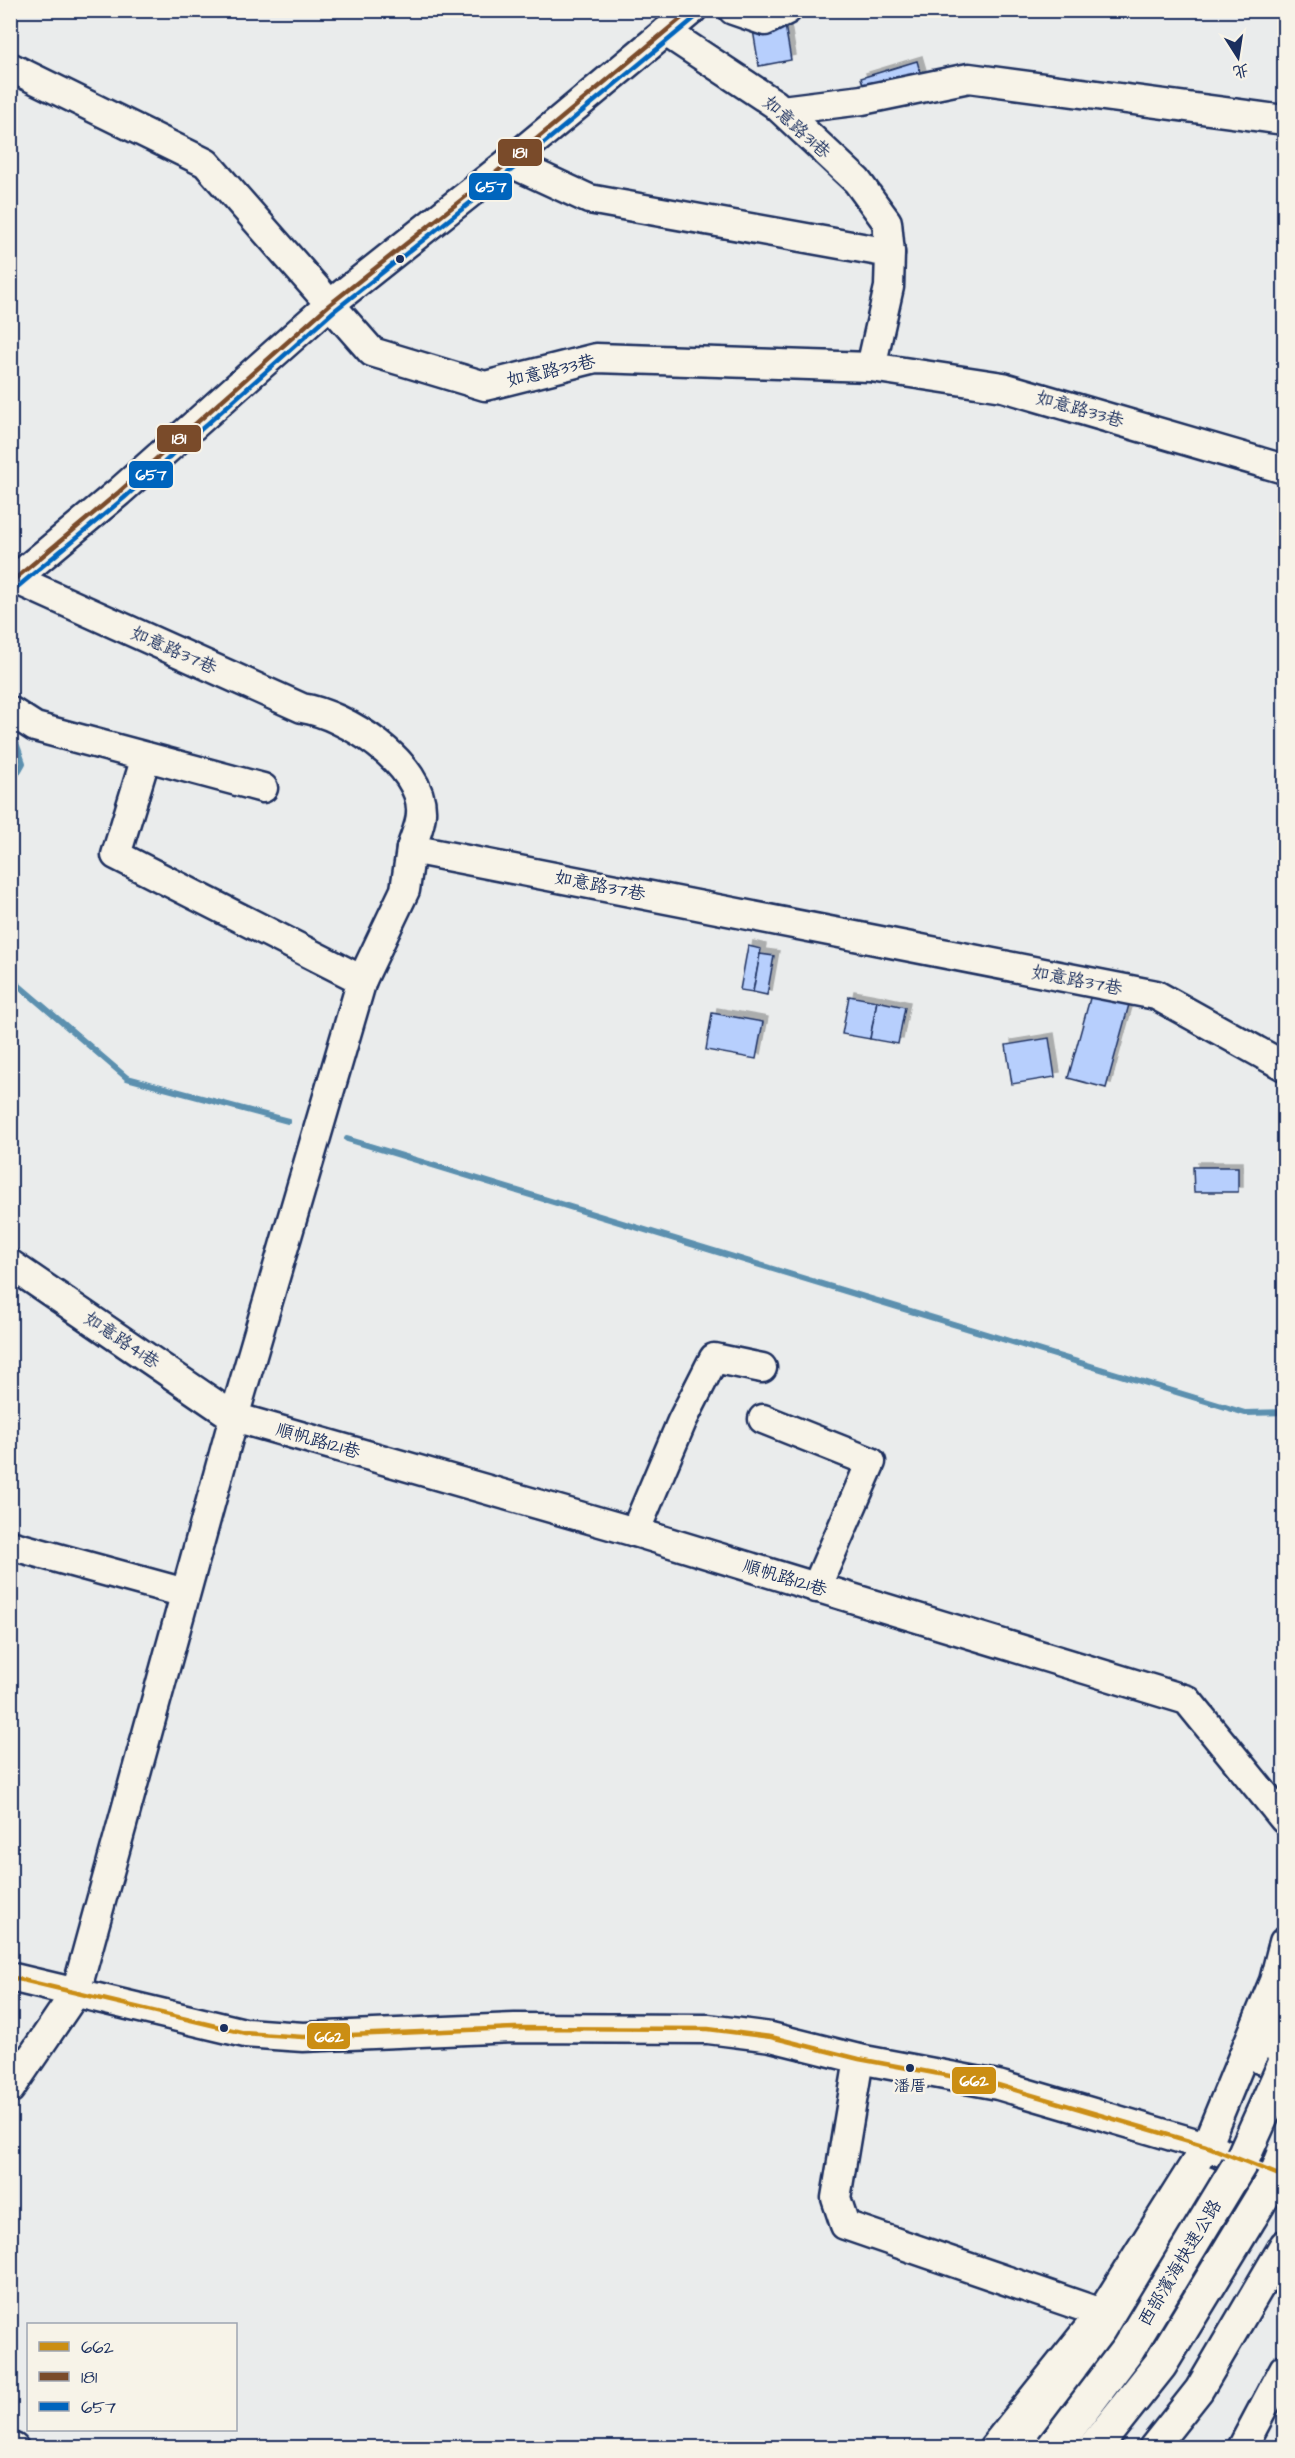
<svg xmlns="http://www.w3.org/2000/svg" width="1295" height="2458" viewBox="0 0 1295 2458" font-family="'Architects Daughter','LXGW WenKai TC',sans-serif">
<defs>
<filter id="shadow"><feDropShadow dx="5" dy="-5" stdDeviation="0" flood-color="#0004"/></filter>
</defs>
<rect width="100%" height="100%" fill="#eaecec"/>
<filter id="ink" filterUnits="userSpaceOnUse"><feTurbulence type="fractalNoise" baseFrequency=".0167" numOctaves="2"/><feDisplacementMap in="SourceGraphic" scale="12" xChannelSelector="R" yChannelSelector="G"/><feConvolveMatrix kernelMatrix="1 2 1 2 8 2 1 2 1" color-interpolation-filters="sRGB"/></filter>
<g filter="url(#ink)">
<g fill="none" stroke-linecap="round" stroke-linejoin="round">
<!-- stream -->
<g stroke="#5b90af" stroke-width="6">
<polyline points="10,725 23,763 10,786"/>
<polyline points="10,978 127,1078 288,1121"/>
<polyline points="347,1139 1245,1413 1284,1412"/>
</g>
</g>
<!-- building -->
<g fill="#b7cffd" stroke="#1b2f5e" stroke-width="1.5" filter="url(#shadow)">
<polygon points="785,25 791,60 759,66 753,30"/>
<polygon points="917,61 921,75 865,92 861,78"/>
<polygon points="748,946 761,949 753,992 740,990"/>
<polygon points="760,954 774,956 767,995 753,992"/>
<polygon points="1092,991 1130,1001 1106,1088 1068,1078"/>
<polygon points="849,996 877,1001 870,1039 842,1034"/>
<polygon points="877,1001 905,1007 898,1044 870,1039"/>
<polygon points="712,1013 763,1022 756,1059 706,1050"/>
<polygon points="1049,1038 1055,1077 1012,1084 1006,1045"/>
<polygon points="1193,1167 1238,1167 1238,1192 1194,1192"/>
</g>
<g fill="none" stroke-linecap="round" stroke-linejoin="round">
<!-- minor casing -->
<g stroke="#1b2f5e" stroke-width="33">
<g id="minor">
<polyline points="733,10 765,21 787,10"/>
<polyline points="666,32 775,104 857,181 887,222 890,253"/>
<polyline points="10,67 206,163 372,352 485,386 596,358 871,367 1003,387 1284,469"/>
<polyline points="782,110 862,100 969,78 1284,120"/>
<polyline points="509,162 589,199 890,253 889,287 871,367"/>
<path d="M15,579L302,708C344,714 424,764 421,813C421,825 414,838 411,849L1156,995L1284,1066"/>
<polyline points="10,583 119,492 329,305 509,162 692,10"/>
<polyline points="10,711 35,727 263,788"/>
<polyline points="146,757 116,855 362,980"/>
<polyline points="10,1264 234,1417 635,1532 1187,1700 1284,1819"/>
<polyline points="763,1419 871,1462 816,1588"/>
<polyline points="635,1532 682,1421 714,1358 762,1368"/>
<polyline points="10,1545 185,1593"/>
<polyline points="10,1977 245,2033 303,2037 515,2028 708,2029 771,2037 859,2059 998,2085 1206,2146 1284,2177"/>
<polyline points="859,2059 836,2198 845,2225 1101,2313"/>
<polyline points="1262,2060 1284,2010"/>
<polyline points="10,2089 76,1992 234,1417 362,980 405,890 411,849"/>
<polyline points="10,2447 14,2448"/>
<polyline points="993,2448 1101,2313 1206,2146 1274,1981 1284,1942"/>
<polyline points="1028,2448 1128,2318 1206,2181"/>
<polyline points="1153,2448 1199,2390 1284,2245"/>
<polyline points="1242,2448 1284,2369"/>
</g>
</g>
<!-- minor -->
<use href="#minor" stroke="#f7f3e8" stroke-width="28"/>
<!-- highway-bridge casing -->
<g stroke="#1b2f5e" stroke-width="38" stroke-linecap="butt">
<g id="highway-bridge">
<polyline points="1053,2448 1128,2349 1241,2162 1284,2066"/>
<polyline points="1094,2448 1160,2365 1278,2171 1284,2156"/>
</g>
</g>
<!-- highway-bridge -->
<use href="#highway-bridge" stroke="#f7f3e8" stroke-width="33"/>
<!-- bus-1 casing -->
<g stroke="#f7f3e8" stroke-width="9">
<polyline id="bus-1" points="10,1977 245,2033 303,2037 515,2028 708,2029 771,2037 859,2059 998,2085 1206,2146 1284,2177"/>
</g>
<!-- bus-2 casing -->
<g stroke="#f7f3e8" stroke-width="9">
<polyline id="bus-2" points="10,583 119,492 329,305 509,162 691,10"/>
</g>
<!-- bus-3 casing -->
<g stroke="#f7f3e8" stroke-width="9">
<polyline id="bus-3" points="15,589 124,498 334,311 514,168 697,16"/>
</g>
<!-- bus-1 -->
<use href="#bus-1" stroke="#cb8e13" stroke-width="4.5"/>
<!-- bus-2 -->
<use href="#bus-2" stroke="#7a4b2a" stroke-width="4.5"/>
<!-- bus-3 -->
<use href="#bus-3" stroke="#0065bd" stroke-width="4.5"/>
</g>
</g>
<!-- markers -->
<g fill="#1b2f5e" stroke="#f7f3e8" stroke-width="2">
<circle cx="400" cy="259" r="5"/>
<circle cx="224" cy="2028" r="5"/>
<circle cx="910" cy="2068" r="5"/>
</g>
<g text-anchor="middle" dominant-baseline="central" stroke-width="5" stroke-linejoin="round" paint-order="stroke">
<!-- bus labels -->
<g font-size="16" fill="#1b2f5e" stroke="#f7f3e8">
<text x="910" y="2086">潘厝</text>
</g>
<!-- street labels -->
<g font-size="18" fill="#1b2f5e" stroke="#f7f3e8">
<text transform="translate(797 127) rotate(42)">如意路31巷</text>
<text transform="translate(551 371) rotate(-13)">如意路33巷</text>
<text transform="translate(1080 409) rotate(16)">如意路33巷</text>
<text transform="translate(174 650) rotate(24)">如意路37巷</text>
<text transform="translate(600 886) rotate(11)">如意路37巷</text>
<text transform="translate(1077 980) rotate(11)">如意路37巷</text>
<text transform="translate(122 1340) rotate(34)">如意路41巷</text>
<text transform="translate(318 1441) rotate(16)">順帆路121巷</text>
<text transform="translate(785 1578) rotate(17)">順帆路121巷</text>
<text transform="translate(1180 2263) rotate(-59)">西部濱海快速公路</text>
</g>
</g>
<g stroke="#f7f3e8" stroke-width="2">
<rect x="497" y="138" width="46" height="29" rx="6" fill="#7a4b2a"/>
<rect x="468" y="172" width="45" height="29" rx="6" fill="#0065bd"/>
<rect x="156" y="424" width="46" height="29" rx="6" fill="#7a4b2a"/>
<rect x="128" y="460" width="46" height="29" rx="6" fill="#0065bd"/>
<rect x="306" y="2022" width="45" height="28" rx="6" fill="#cb8e13"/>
<rect x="951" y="2066" width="46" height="29" rx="6" fill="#cb8e13"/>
</g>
<g font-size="16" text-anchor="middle" font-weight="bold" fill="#fff">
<text x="520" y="158">181</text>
<text x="491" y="192">657</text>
<text x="179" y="444">181</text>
<text x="151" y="480">657</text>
<text x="329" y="2042">662</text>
<text x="974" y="2086">662</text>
</g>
<!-- margin -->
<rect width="1295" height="2458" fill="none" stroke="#f7f3e8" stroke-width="36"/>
<rect x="18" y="18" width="1259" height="2422" fill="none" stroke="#1b2f5e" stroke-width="2" filter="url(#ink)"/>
<!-- legend -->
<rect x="27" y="2323" width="210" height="108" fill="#f7f3e8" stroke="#9fa5b1" stroke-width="1.5"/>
<rect x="39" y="2342" width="30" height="9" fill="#cb8e13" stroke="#9fa5b1" stroke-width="1.5"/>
<text x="81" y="2353" font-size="18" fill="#1b2f5e">662</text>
<rect x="39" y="2372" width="30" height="9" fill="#7a4b2a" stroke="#9fa5b1" stroke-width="1.5"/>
<text x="81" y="2383" font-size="18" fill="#1b2f5e">181</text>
<rect x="39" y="2402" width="30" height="9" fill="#0065bd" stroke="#9fa5b1" stroke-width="1.5"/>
<text x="81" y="2413" font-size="18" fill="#1b2f5e">657</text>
<!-- north arrow -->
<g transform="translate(1238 57) rotate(168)" stroke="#f7f3e8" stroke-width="4.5" paint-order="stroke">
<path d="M0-4.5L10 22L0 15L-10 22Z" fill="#1b2f5e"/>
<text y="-9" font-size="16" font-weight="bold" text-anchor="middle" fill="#1b2f5e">北</text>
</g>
</svg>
